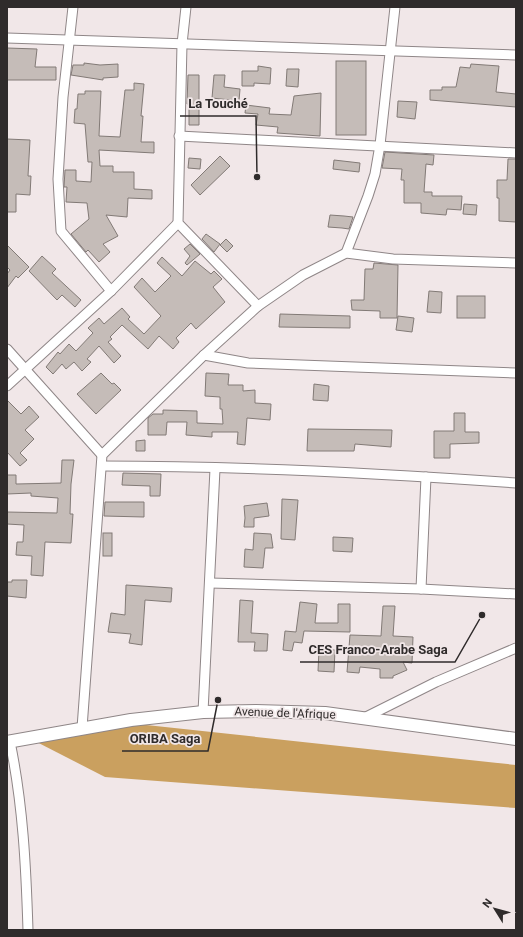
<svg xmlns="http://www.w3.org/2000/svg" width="523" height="937" viewBox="0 0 523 937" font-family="Roboto,sans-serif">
<rect width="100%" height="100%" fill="#f1e7e8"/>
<!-- forest -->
<polygon fill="#caa05f" points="137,724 516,765 516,808 105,777 25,736"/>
<!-- building -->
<g fill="#c5bcb8" stroke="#827a76">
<polygon points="7,48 37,49 35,67 56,67 56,80 7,80"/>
<rect x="336" y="61" width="30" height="74"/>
<polygon points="84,63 100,65 118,64 118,77 103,78 103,80 71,75 73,65 84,65"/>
<polygon points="471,64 499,66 496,92 516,94 516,107 430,100 430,90 442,90 442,87 456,87 460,67 470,68"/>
<polygon points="258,66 271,68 270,84 254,83 254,86 242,86 242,71 258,71"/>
<polygon points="287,69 299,69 298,87 286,86"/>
<polygon points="188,75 199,75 199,125 189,125 189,104 187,104"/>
<polygon points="214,75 225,75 224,87 240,89 239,101 212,98"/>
<polygon points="134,83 144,84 141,116 143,116 141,142 154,142 154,153 99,150 100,166 113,166 113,172 134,172 134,189 152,190 152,199 128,198 127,217 106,215 118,236 103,244 110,252 99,262 88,250 86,252 71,234 89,219 87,203 66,202 67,187 64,187 65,170 76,170 76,181 91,182 92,162 88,162 85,124 74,123 75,109 77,109 78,94 85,94 85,91 101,91 99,136 120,137 125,90 134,90"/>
<polygon points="321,93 320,136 277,133 278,127 256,125 258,114 245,113 246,105 270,108 269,114 291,115 294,96"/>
<polygon points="398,101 417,102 415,119 397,117"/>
<polygon points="7,139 30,140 28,176 31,176 30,195 16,194 16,212 7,212"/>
<polygon points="385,152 434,155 433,165 426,164 424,192 432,192 432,196 462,196 461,210 447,209 446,215 421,213 421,203 404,203 404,180 401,180 402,169 382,168"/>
<polygon points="220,156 230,166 200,195 191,185"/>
<polygon points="189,158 201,159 200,169 188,168"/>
<polygon points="508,159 516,159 516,222 499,221 499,198 497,198 497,180 507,180"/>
<polygon points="334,160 360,163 359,172 333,169"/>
<polygon points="464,204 477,205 476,215 463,214"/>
<polygon points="330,215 344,216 353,217 349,229 342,228 328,227"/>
<polygon points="206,234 220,244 214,252 202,239"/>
<polygon points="226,239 233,246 227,252 220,245"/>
<polygon points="190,244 200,254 187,265 185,263 190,256 184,249"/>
<polygon points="7,245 29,267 18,278 16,276 7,288 7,274 10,270 7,267"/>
<polygon points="42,256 56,269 52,273 81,300 75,307 62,295 57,300 29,271"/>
<polygon points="162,257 182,276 195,261 211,274 214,271 222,279 213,287 225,302 196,329 191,323 176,338 179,342 173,349 159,336 148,349 122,325 110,337 112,339 108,342 121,356 114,363 99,346 87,359 91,362 82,371 74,362 66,369 62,364 53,374 46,367 58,352 60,354 69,344 76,351 93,333 88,328 99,318 104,324 122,308 130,317 128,319 144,334 161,316 134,287 142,278 155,292 171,276 157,263"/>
<polygon points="374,263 398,265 397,318 380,318 380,311 352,310 351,300 364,300 365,269 373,269"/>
<polygon points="429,291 442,292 441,313 427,312"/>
<rect x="457" y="296" width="28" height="22"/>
<polygon points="280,314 350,316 350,328 279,327"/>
<polygon points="398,316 414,318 412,332 396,330"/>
<polygon points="101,373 112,384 114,383 121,390 96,414 77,394"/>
<polygon points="206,373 229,374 228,385 243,385 243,391 255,390 255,403 271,404 270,420 247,418 245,445 237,444 238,432 212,432 212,437 186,435 187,422 167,422 166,435 148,435 148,418 153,414 163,414 163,410 197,411 197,423 223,424 222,409 220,409 220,397 205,396"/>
<polygon points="314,384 329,386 328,401 313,400"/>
<polygon points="7,400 21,414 29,406 39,417 25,430 34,439 20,453 27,460 20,466 7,452"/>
<polygon points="454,413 465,413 465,432 479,432 479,443 450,444 450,458 434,458 434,431 454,431"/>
<polygon points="308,429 392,430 391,447 355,444 354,451 307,451"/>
<polygon points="145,440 145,451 136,451 136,441"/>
<polygon points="62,460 74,460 71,484 70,514 73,514 71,543 45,542 43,576 31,575 32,556 16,555 17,542 23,542 24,525 7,524 7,512 57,513 58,498 31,496 31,493 7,494 7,475 16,475 16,484 61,483"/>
<polygon points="123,473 161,474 160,496 150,496 150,486 122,485"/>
<polygon points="282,499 298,500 295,540 281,539"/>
<polygon points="105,502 144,502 144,517 104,516"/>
<polygon points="267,503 269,516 254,518 254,527 244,527 245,518 244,506"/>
<rect x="103" y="533" width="9" height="23"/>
<polygon points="254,533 271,534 273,548 265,548 263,568 244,567 245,549 253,550"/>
<polygon points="333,537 353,538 352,552 333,551"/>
<polygon points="12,580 27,580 26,598 7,596 7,582 12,582"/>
<polygon points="126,585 172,588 171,602 145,600 142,645 129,643 131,634 108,632 111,613 125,615"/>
<polygon points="240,600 253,601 251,633 268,634 267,651 254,651 255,642 238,642"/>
<polygon points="300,602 317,604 315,623 338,623 338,604 350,604 350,632 304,631 302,643 294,642 292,651 283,650 285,631 296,632"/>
<polygon points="383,606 395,606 393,636 413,637 412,663 403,662 407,670 393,676 393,678 380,678 380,669 360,667 359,673 347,672 350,635 381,636"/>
<polygon points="319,650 335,650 334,672 318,671"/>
</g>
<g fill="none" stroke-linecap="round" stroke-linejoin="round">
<!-- street casing -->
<g stroke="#8f8687" stroke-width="11">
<g id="street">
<polyline points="73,7 63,97 58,179 61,231 111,291"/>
<polyline points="186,7 182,44 178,223 258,306"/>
<polyline points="7,38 516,55"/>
<polyline points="179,136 516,153"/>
<polyline points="346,253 368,196 375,174 380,145 395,7"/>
<polyline points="7,349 102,455"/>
<polyline points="204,355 248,363 516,373"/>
<polyline points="7,386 111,291 178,223"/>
<path d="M102,466C240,466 378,473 516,483"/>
<polyline points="210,583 421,589 516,594"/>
<polyline points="421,589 426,477"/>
<polyline points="203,712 215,469"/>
<polyline points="364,718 436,682 516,648"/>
<polyline points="82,728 102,455 204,355 258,306 303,275 346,253 393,259 516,263"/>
<path d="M10,742C23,804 26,867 28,930"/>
</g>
</g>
<!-- secondary casing -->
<g stroke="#8f8687" stroke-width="14">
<polyline id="secondary" points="7,742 131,720 203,712 256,711 325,713 516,739"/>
</g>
<!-- street -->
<use href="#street" stroke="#fff" stroke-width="9"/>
<!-- secondary -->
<use href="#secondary" stroke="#fff" stroke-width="12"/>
</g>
<g text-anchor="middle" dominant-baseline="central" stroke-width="3.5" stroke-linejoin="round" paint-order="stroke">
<!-- street labels -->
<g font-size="12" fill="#2f2b2b" stroke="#f1e7e8">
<text transform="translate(285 713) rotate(2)">Avenue de l'Afrique</text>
</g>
</g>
<!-- callouts -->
<path fill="none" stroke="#2f2b2b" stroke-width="1.5" d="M257 177L256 116H180M482 615L455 662H300M218 700L208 751H122"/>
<g fill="#2f2b2b" stroke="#f1e7e8" stroke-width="1.5">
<circle cx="257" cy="177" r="4"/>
<circle cx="482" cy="615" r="4"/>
<circle cx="218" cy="700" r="4"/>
</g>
<g font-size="13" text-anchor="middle" font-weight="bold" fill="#2f2b2b" stroke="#f1e7e8" stroke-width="3.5" stroke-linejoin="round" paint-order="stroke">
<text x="218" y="108">La Touché</text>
<text x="378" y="654">CES Franco-Arabe Saga</text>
<text x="165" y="743">ORIBA Saga</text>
</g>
<!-- border -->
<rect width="523" height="937" fill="none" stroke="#2f2b2b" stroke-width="16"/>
<!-- north arrow -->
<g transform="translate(495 909) rotate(307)" stroke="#f1e7e8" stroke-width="3" paint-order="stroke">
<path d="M0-3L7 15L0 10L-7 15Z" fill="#2f2b2b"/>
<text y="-6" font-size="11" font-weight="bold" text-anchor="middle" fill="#2f2b2b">N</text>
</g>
</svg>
